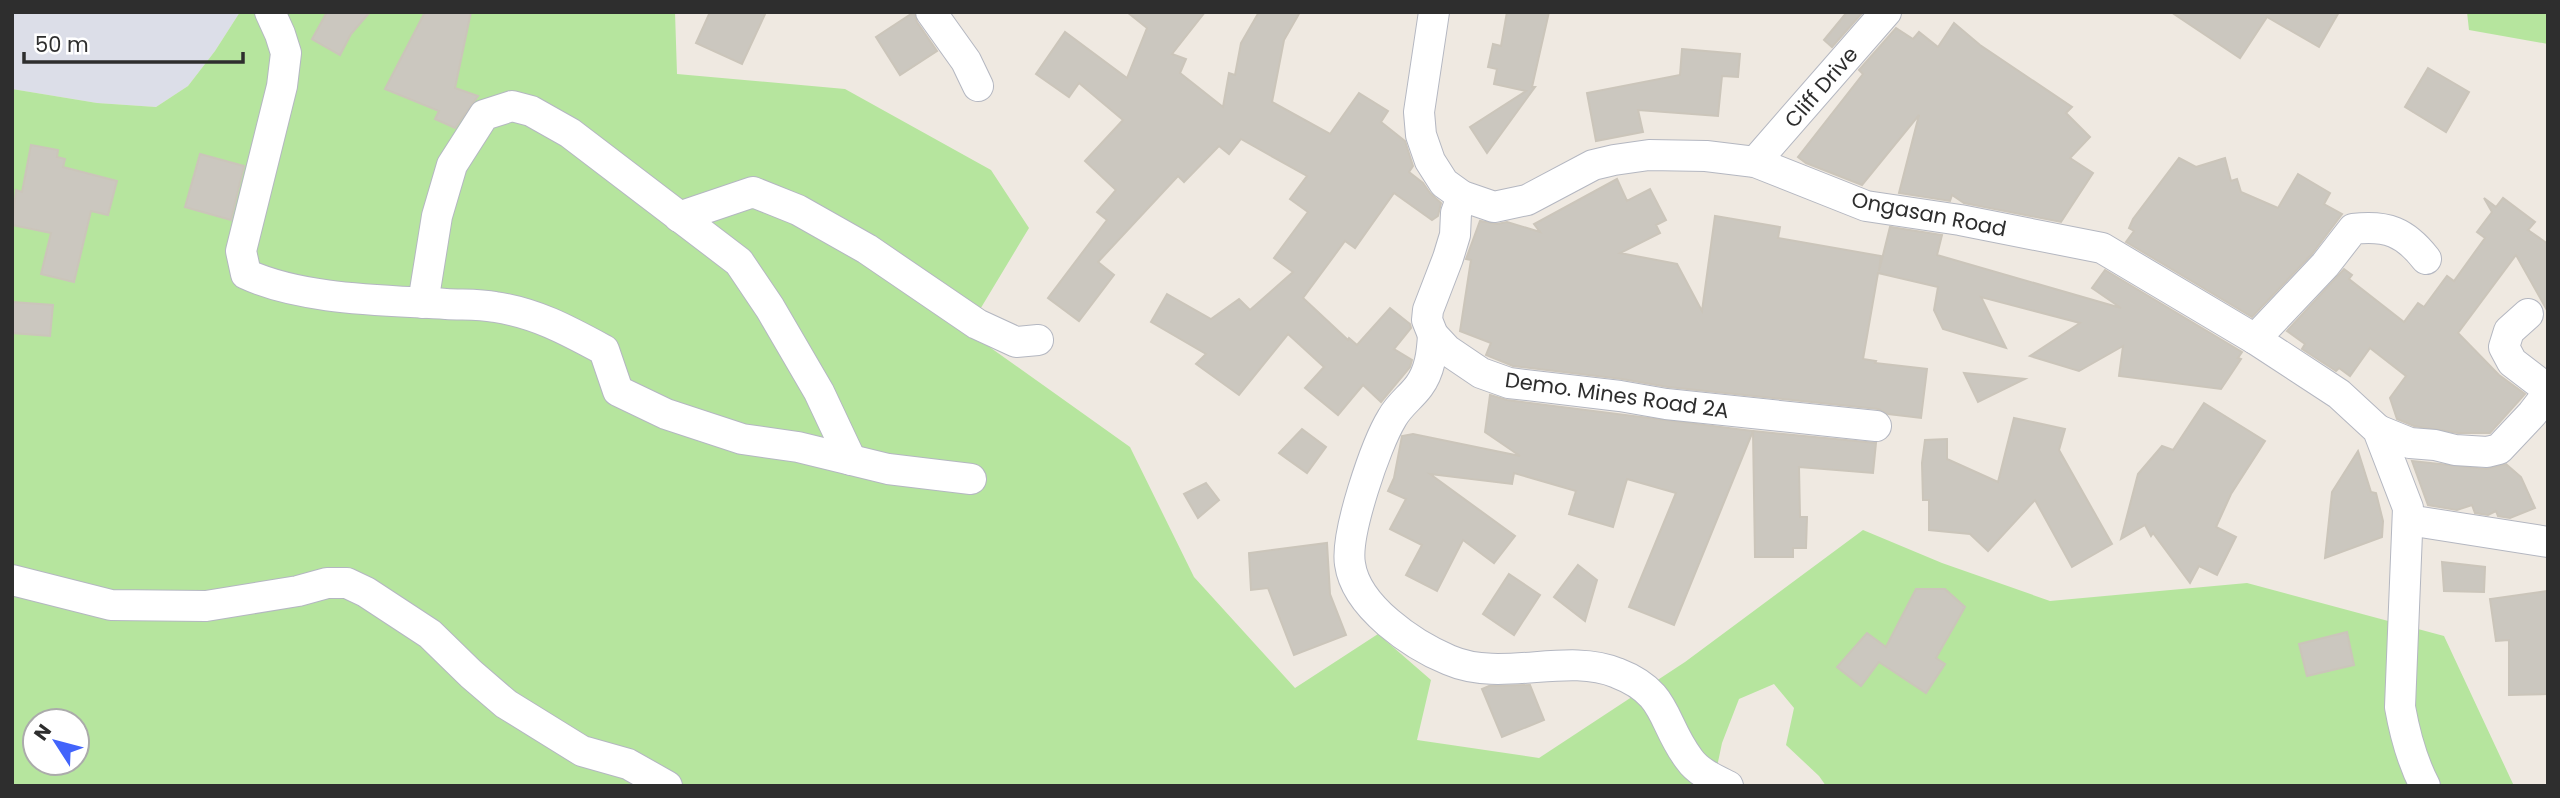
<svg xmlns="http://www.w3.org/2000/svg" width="2560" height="798" viewBox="0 0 2560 798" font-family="Poppins,sans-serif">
<rect width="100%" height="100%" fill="#efe9e1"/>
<!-- airport -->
<polygon fill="#dcdee8" points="12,12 240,12 215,51 188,86 156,107 97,103 12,89"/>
<!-- green -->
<g fill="#b6e59e" fill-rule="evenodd">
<path d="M240,12H675L677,74L845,89L991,170L1029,228L967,331L1130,447L1194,577L1295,688L1378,634L1431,680L1417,740L1539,758L1685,662L1863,530L1942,563L2050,601L2247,583L2444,636L2514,786H1826L1819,776L1786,745L1794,708L1774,684L1739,699L1722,743L1713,786H12V89L97,103L156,107L188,86L215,51ZM35,721H77V763H35Z"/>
<polygon points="2467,12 2548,12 2548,44 2469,30"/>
</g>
<!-- building -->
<g fill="#cbc7bf" stroke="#cbc5ba" stroke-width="2">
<polygon points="327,12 370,12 351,34 340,55 312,39"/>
<polygon points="425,12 471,12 455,88 478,96 455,128 435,119 439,111 385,89"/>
<polygon points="710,12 766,12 742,64 696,43"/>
<polygon points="914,12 917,22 937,51 900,75 876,37"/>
<polygon points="1127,12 1205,12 1172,54 1186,59 1180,73 1223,107 1229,73 1235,75 1241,43 1259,12 1300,12 1284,40 1272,102 1330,134 1359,93 1388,111 1381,122 1405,141 1413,166 1409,172 1423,183 1430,193 1441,203 1438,216 1432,220 1394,193 1355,248 1345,241 1303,298 1348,340 1349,338 1357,345 1390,308 1410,324 1411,328 1394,349 1412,360 1410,367 1381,402 1363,385 1338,415 1305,388 1324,367 1288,334 1239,395 1196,364 1206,354 1151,322 1167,294 1211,319 1239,299 1250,310 1293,272 1274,258 1308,212 1290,199 1307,176 1241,139 1229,154 1219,146 1184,182 1178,176 1098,262 1114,275 1079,321 1048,298 1107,220 1097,212 1116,190 1085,161 1123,120 1079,83 1069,97 1036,74 1065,32 1127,78 1147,28"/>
<polygon points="1507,12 1549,12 1532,87 1535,87 1487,153 1470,127 1526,91 1494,84 1497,69 1488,67 1493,44 1501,46"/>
<polygon points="1847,12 1863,12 1832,47 1824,40"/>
<polygon points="2171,12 2339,12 2319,47 2267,17 2240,58"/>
<polygon points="1954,23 1980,45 2072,107 2066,113 2090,137 2070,158 2093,173 2061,222 1964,203 1952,195 1950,201 1899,193 1919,115 1862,185 1806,163 1798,157 1863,74 1859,70 1896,28 1913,39 1919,32 1938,47"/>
<polygon points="1682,49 1740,54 1738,77 1722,76 1718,116 1638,110 1643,132 1596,141 1587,93 1680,75"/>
<polygon points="2428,68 2469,92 2446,132 2405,107"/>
<polygon points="31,145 58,150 57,157 65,159 63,167 117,181 108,215 91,211 74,282 41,274 51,233 12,225 16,190 22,192"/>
<polygon points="200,154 244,166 231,220 185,207"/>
<polygon points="2179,158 2196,167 2225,158 2231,181 2237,179 2241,192 2278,208 2298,174 2330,193 2324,204 2342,214 2312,254 2252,317 2126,242 2134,231 2129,228 2133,219"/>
<polygon points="1617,179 1627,201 1650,189 1666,220 1656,225 1660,233 1620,253 1677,264 1702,311 1715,216 1780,227 1778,238 1881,256 1879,271 1890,227 1942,235 1937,255 2121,308 2092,288 2105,270 2242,352 2238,358 2241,359 2221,389 2119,376 2123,346 2079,371 2030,356 2080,323 1981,297 2006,348 1943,329 1934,310 1938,287 1878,273 1863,359 1876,361 1875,363 1927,369 1921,418 1888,414 1878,409 1668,387 1622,379 1513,366 1486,355 1491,343 1460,331 1471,260 1466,259 1480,221 1497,224 1507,222 1540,232 1534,224"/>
<polygon points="2484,198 2496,207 2503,198 2535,222 2528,230 2548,244 2548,312 2516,255 2458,333 2499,375 2525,394 2490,433 2458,433 2414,426 2397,419 2390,398 2406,376 2370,348 2350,376 2339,368 2336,371 2302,349 2305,344 2287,331 2344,269 2352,275 2349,279 2404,322 2418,303 2424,307 2447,276 2454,281 2485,238 2477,232 2492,212"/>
<polygon points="12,302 53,305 50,336 12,333"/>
<polygon points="1964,373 2025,379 1978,402"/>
<polygon points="1490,395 1507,400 1753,431 1674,625 1629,607 1676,493 1627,479 1613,527 1569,514 1576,491 1514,473 1512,484 1430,474 1515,536 1494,563 1463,540 1437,591 1406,575 1422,545 1390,529 1406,499 1388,491 1394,478 1402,436 1413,434 1520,456 1485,432"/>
<polygon points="2204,403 2265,441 2231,494 2216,527 2236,537 2217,575 2199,566 2190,583 2153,533 2151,536 2145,525 2121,539 2138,474 2162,446 2173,450"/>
<polygon points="2014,418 2065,429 2059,450 2112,544 2072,567 2035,500 1988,551 1970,534 1929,530 1929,500 1923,500 1922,463 1925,440 1947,439 1947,459 1998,482"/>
<polygon points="1302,429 1326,447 1307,473 1279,453"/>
<polygon points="1753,431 1876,443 1873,473 1799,467 1800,517 1807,517 1806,548 1793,548 1793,557 1755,557"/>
<polygon points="2358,451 2371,492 2376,493 2383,521 2382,537 2325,558 2332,492"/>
<polygon points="2412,461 2486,469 2506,464 2521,477 2535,508 2510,518 2498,516 2496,511 2488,515 2475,513 2472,505 2457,510 2428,505"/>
<polygon points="1206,483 1219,500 1198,518 1184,494"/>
<polygon points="1327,543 1330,594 1346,635 1294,655 1268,588 1251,590 1249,553"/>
<polygon points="2442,562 2485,567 2484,592 2444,591"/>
<polygon points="1578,565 1597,580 1585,621 1554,597"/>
<polygon points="1509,574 1540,595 1514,635 1483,614"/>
<polygon points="1916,589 1945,589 1965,607 1936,658 1945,664 1926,693 1879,662 1861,686 1837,667 1867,633 1886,647"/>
<polygon points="2548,591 2548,694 2509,695 2509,640 2496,641 2490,599"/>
<polygon points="2347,632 2354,665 2307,676 2299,644"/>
<polygon points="1530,685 1544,720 1502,737 1482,689 1489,686"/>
</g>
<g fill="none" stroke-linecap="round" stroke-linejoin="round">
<!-- minor casing -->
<g stroke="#b4b7c1" stroke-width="32">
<g id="minor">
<path d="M270,12L280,34L286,53L282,86L241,251L246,274C302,300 384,300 446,304C462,305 479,304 495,307C536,313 567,330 604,350L618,391L666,414L742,439L798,447L888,469L971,479"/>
<polyline points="931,12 966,61 978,86"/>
<path d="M1434,12L1419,112L1421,135L1430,161L1444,183L1462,196L1494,207L1527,200L1593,165L1614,160L1649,155L1706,156L1755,162L1866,206L1960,220L2102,248L2255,339L2339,394L2378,430L2408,508L2400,707C2405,735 2412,761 2425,786"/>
<polyline points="1755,162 1886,12"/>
<polyline points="1462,196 1456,213 1455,235 1448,258 1428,310 1427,320 1433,335 1447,350 1481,373 1509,383 1620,396 1666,404 1876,426"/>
<polyline points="679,217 753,192 798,210 867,249 977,324 1016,342 1038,340"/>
<polyline points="423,303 437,216 452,165 484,115 512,106 531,111 570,133 739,262 770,308 819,392 851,460"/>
<path d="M1433,335C1432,353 1430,371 1419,386C1411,397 1399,405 1392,418C1376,444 1345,534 1350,564C1356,607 1413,645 1449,660C1502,683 1566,652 1617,673C1669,693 1661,722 1689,759C1698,772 1714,779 1728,786"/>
<path d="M2255,339L2325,265L2353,229C2387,225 2405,232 2426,259"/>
<polyline points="2378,430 2410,443 2435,445 2455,450 2487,452 2499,449 2532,414 2542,401 2545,392 2542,385 2512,362 2504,347 2509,331 2528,314"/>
<polyline points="2408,520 2548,542"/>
<polyline points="12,580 111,605 206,606 298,591 327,583 347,583 366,592 430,634 471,674 506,704 582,751 628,764 667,786"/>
</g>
</g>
<!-- minor -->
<use href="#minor" stroke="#fff" stroke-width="30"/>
</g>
<g text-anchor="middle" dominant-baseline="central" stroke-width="5" stroke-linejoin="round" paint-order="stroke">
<!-- street labels -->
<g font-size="21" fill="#2e2e2e" stroke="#fff">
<text transform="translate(1821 87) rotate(-49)">Cliff Drive</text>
<text transform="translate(1929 214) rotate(11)">Ongasan Road</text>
<text transform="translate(1617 395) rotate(8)">Demo. Mines Road 2A</text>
</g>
</g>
<!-- border -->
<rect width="2560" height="798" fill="none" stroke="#2e2e2e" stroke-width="28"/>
<!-- north arrow -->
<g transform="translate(56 742) rotate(306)"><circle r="33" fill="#ffffff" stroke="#ababab" stroke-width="2"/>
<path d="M0-5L12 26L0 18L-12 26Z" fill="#4264fb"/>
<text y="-10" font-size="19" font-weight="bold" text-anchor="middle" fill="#2e2e2e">N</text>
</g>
<!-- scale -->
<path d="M24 52v10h219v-10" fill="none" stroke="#2e2e2e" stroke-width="3.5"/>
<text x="35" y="52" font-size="21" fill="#2e2e2e" stroke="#ffffff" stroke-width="5" paint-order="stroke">50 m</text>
</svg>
